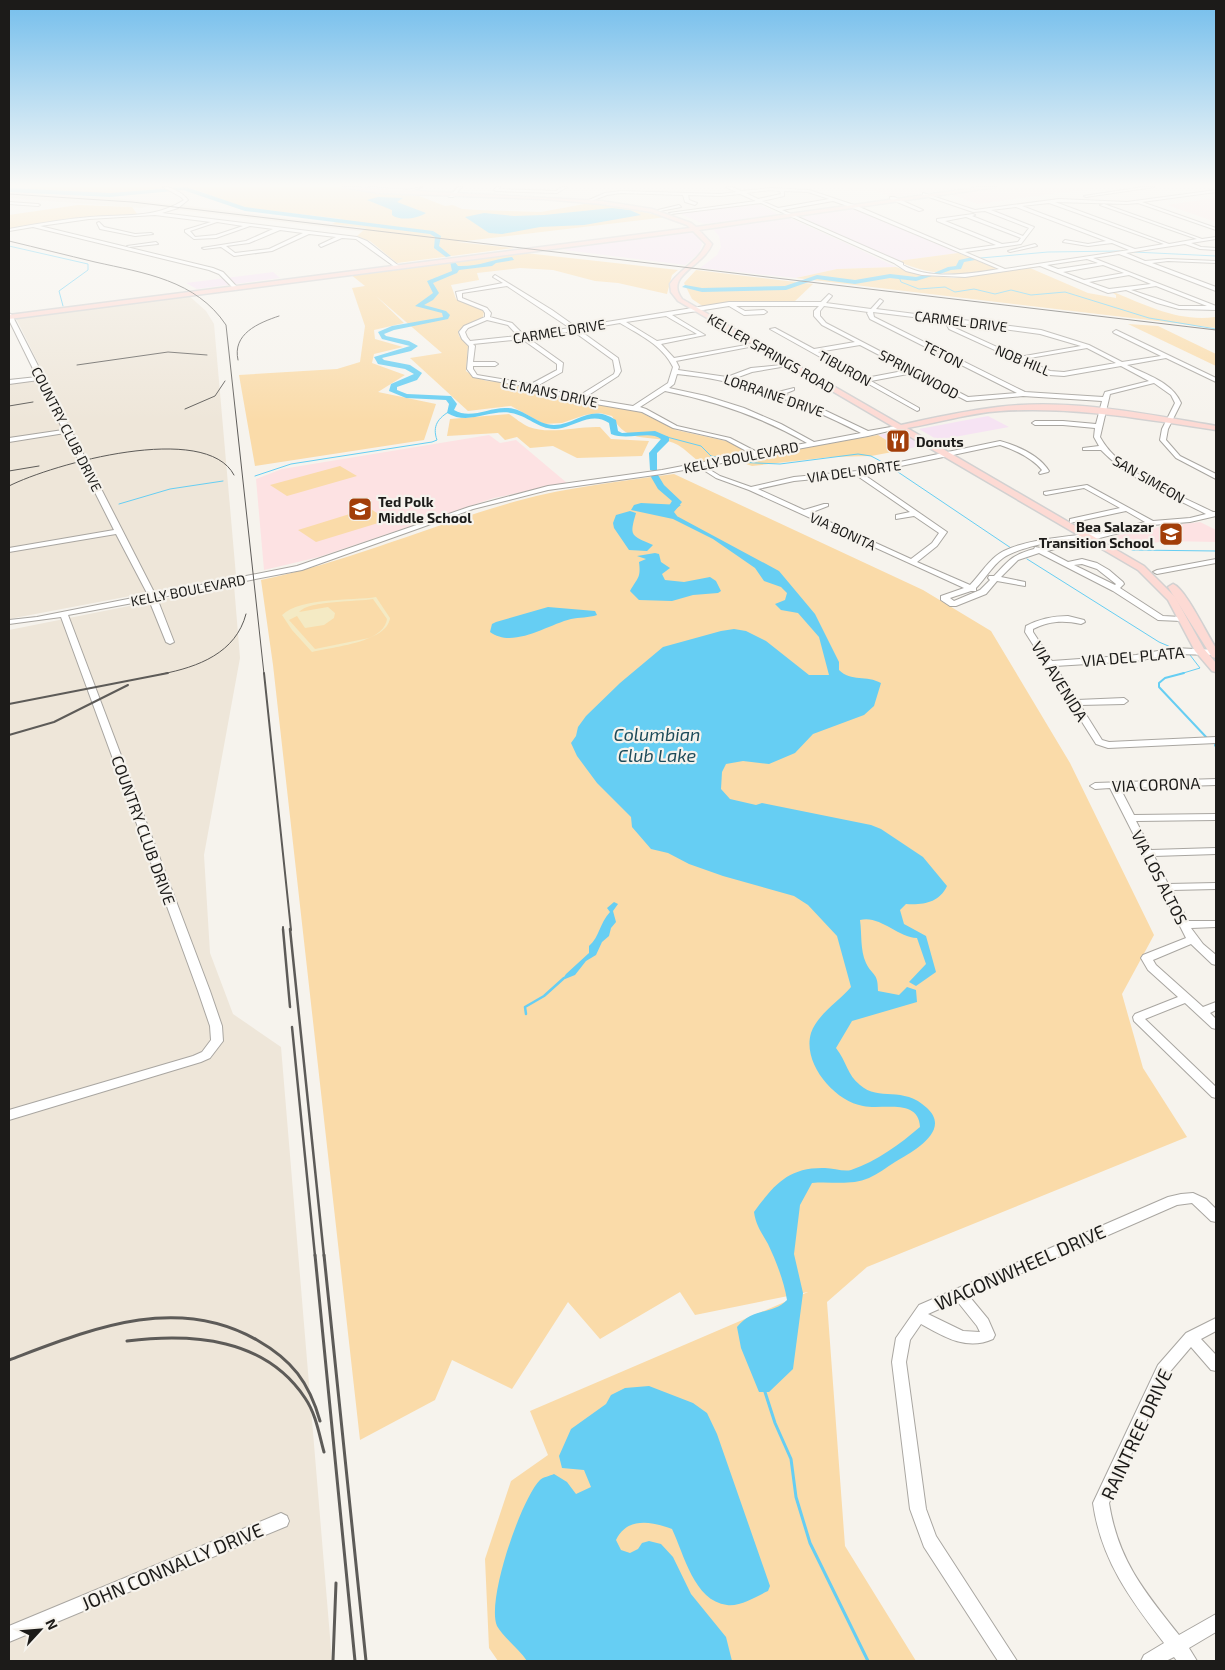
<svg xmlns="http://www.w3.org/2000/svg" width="1225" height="1670" viewBox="0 0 1225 1670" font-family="'Exo 2',sans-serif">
<rect width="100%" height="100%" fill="#f6f3ed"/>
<!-- commercial -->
<g fill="#f6e3f3">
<polygon points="758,203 779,215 704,224 678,213"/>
<polygon points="852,208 958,253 898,261 801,217"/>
<polygon points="790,218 852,246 896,267 837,269 796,278 700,268 717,255 721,247 719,236 712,228"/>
<polygon points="689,231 701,237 702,244 699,253 685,265 564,250 569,247"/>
<polygon points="273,272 280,278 197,289 186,283"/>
<polygon points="988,416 1009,427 938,440 919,429"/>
<polygon points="900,431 924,445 903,450 878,435"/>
</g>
<!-- built -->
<g fill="#eee6d9">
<polygon points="9,192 116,198 175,205 168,208 151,205 142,208 9,198"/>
<polygon points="181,205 434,236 435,240 170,209"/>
<polygon points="188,295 206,311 214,324 236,576 9,619 9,384 46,379 16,318"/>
<polygon points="234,585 240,658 204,855 210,953 233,1014 281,1047 332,1661 9,1661 9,630"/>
</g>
<!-- education -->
<g fill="#fde2e3">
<polygon points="841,187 967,187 892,197 868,188 850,190"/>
<polygon points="1000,187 1103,187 977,204 950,194"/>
<polygon points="1216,198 1216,222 1167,205"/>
<polygon points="489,435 500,443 516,440 567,483 494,498 319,557 264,570 256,479 282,469"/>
<polygon points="1200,522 1216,530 1216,542 1168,541 1126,546 1110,537 1159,527"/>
</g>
<!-- green -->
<g fill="#fadba9">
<polygon points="32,187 173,187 112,194 28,190"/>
<polygon points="178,187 341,187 380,194 419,196 445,206 453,205 462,209 478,210 541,212 595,202 667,217 457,242 514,248 397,263 370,241 357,236 366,228 332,224 342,219 240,207 197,190"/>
<polygon points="78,205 132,207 137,214 83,218 9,229 9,215"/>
<path d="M516,252L678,270L672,275L667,294L618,283L595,281L553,270L520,268L477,273L479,280L451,285L456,299L479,308L484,312L483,317L458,331L459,336L468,346L466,371L474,377L487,381L513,383L546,394L638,411L676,430L730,442L748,452L747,454L700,463C693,457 686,450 678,445C653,432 627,447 612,416L600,413L585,415L562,423L544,424L511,406L468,411L410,358L442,353L376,296L404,323L374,330L375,339L403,347L374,354L372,363L405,375L378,392L436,404L424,440L255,466L239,375L337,369L360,362L365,326L352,288L365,286L350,274Z"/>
<path d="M958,253L998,269C962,275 932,277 898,261Z"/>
<path d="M896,267L919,275L954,278L1030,268L1088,293L1116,298V295L1113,293H1116C1147,306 1180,322 1215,317L1216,328L796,278L837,269Z"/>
<polygon points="696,270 813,284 794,302 736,303 704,307 692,299 684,283"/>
<polygon points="1128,324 1158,326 1216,354 1216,366"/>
<path d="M509,414C515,418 522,424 529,427C550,435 577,426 600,427L611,439L649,441L642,456L577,458L553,446L530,448L517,437L505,440L498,433L447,436L450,419Z"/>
<polygon points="878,435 903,450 871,456 831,457 752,466 734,460"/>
<polygon points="340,466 357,476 287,496 270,485"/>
<path d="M674,474L923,590L991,631L1070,763L1154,935L1122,994L1143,1068L1187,1137L867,1267L827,1302L845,1546L916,1661H498L489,1648L485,1559L511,1481L548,1455L530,1411L808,1292L695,1315L680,1292L600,1339L568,1302L512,1389L452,1360L435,1400L360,1440L273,665L261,580C349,562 431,525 517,501C568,487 622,481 674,474Z"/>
<polygon points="369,508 388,520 316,542 298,530"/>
</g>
<!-- sand -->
<path fill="#f4eac4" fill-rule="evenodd" d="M376,597L390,618C387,642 333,647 312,652L292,630L282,615C301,597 352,601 376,597ZM373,599L387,619C386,628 377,635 369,638L315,649L289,620L297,616L305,628L324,625L334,618L335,613L328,607L299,612C310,600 357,602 373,599Z"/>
<!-- water -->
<g fill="#66cef3">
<path d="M378,197L403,198L397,202L426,213C417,219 400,221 392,215V210L367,200Z"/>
<polygon points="612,208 630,210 641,215 584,225 540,227 502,234 489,233 465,217 484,213 514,216 544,215"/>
<path d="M641,503L681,505L673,511V514L779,571L815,614L839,662V670C851,682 867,675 881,683L874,706L864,715L813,734L795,753L769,764L743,761L726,764L722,772L721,789L730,799L756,805L762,803L871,825L881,829L923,857L947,886C939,903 923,905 906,904L900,910L904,924L926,936L936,972L916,986L909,982L926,964L917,938C897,937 880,915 860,920C862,934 860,950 866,963C873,977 878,972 878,991L899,995L907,987L916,990L917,1002L852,1021L836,1048C847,1062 847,1075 860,1085C879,1102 903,1085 927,1108C952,1131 912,1152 895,1162C887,1167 878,1174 869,1178C850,1186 831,1181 812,1183L800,1205L794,1254L803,1293L793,1369L769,1392H759L741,1348L737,1327C753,1307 773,1315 787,1300C784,1281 776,1261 768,1244C762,1233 756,1226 754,1212C774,1185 788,1167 825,1168C833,1168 844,1172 851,1170C877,1161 900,1144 920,1127C919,1098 882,1110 863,1106C834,1101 802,1063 811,1033C817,1015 839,1001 851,987L837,936L808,905L794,896L723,876L689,864L668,853L651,849L632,827L631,817L597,783L577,756L571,743L576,736L578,727L586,716L620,683L663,647L721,631L734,629L746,631L766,641L809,675H829L819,637L798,613L781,610L775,604L785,600L787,593L781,587L764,581L755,568L713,539L673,519L631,510L634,505Z"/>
<path d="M630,511L636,513C629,537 631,535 653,545L647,551L629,550L614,528L613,523L616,515Z"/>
<path d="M655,553L659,554L661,562L670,568L662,574L665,580L684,582L710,577L716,581L721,591L718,593L693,595L672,601L639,600L630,591C638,577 641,578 639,562L646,559L637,556Z"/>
<path d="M548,607L595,611L597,615C589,618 579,617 571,619C547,625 513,649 490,632L492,624L496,622Z"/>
<path d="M614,902L618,904L613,911L616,922L611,928L609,936L602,942L596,955L586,961L575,975L565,979L564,977L566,974L589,953V946C600,936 599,924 610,912L607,908Z"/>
<path d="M649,1386L693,1403L707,1413L717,1434L770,1586L768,1591C757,1596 740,1607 727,1605C694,1601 684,1554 672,1529C651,1521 627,1517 616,1540L621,1550L630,1553L638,1549L642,1543L649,1541L661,1544L673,1557L691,1594L726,1637L732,1661H527C519,1649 503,1637 497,1626C486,1601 521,1499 540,1480C543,1477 550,1476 554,1474L567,1482L576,1494L591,1487L584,1470L562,1468L559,1456L571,1429L606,1404L611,1395L625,1388Z"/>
</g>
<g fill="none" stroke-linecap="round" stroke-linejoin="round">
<!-- stream-far3 -->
<g stroke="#66cef3" stroke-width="1">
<polyline points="173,188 176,187"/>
<polyline points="9,246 88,264 88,270 59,291 63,306"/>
<polyline points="1134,252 1216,256"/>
<polyline points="981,258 1048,252 1120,251"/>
<polyline points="899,277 901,282 919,289 945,287 955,292 974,289 995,294 1011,290 1031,295 1065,292 1149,318 1216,329"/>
<polyline points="663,436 701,446 711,456 721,458"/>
<polyline points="734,462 780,464 858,454 871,456 888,465"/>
<polyline points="892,468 1011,548"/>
<path d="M255,476L291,464L432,442L437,440C432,426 438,418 450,411"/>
<polyline points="119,504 170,489 223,481"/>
<polyline points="1132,550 1216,551"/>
<polyline points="1027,559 1159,642 1173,648"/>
<polyline points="1180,674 1200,668 1190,655"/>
</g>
<!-- stream-far2 -->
<g stroke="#66cef3" stroke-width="2">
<polyline points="1184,673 1165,678 1159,683 1159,687 1207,738"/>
<polyline points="1215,745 1216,747"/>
</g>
<!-- stream-far1 -->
<polyline stroke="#66cef3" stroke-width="2.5" points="526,1014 525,1007 544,996 564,978"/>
<!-- stream -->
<polyline stroke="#66cef3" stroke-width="3" points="765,1392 775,1423 791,1459 796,1497 810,1543 868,1661"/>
<!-- river -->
<g fill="#66cef3" fill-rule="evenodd">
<polygon points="186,187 245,207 433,231 441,236 439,246 451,256 446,257 434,248 435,237 430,234 245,211 183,190 110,197 9,192 9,188 110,193"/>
<path d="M512,257L514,260L496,263L492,266L459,270L457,273L433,283L439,293L433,300L424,305L446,311L450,315L448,319L394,330L384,334L386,336L409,341L418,346L411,351L382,358L384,360L410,365L422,373L417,380L397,387V390L407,394L451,396L457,404L454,410C471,420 489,407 507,408C524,408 537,425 554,425C578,424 590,403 616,420L618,431L622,433L655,431L669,437V441L657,453V472L650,470L649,453L661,439C650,430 628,441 611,434L609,423C593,412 578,424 562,428C541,433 530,416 511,413C489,409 469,426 447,413L449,404L446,400L406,398L389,391L391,384L414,374L405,369L378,364L374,357L410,346L382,339L378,332L392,326L443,317L442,313L415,306L433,293L427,281L452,271L450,261H454L458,266C478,267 493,259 512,257Z"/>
<polygon points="973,257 975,260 964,262 961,269 951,270 937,275 934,273 948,267 956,266 959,260"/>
<polygon points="890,274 916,277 929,274 932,276 916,281 890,278 855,284 817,279 786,290 702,292 682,287 685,285 702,288 785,286 817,275 855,280"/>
<polygon points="652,475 658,475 664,485 682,502 674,512 677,516 676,518 670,518 665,512 672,501 658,489 651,477"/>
</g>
<!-- minor casing -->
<g stroke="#a9a6a1" stroke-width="2">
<g id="minor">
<path d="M163,187C172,187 183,193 188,200L178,208L162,213L357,237L367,241L399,266L395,267L356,239L342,238L321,247L319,245L336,237L309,234L272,251L234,256L221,247L204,249L202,248L246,241L273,229L250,226L216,238L194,239L185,232V230L211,222L155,215L89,219L40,226L213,268L223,272L238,288L235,290L219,274L209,270L33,227L9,231V229C36,224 63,219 90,217C123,214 155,219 184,200L181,197ZM217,222L243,226L216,235L195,237L190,231ZM280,230L303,233L269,249L235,253L226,246L249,243Z"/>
<polygon points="368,187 408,190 422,187 408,192"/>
<polygon points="458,187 462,187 453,197 449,197"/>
<polygon points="496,187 500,187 499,189 556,191 562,187 567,187 557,193 496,191 494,190"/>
<path d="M726,187H732L741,191L771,188L809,190L857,206L960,250L996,245L937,221V219L973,214L975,215L972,216L1023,236L1029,228L985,211L973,212L923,195V193L975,210L1059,199L1127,202L1216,190V192L1142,202L1216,228V230L1138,203L1127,204L1055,202L1169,244L1197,239L1100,205L1104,204L1202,239L1216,237V239L1191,243L1201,247L1216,248V250L1200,249L1185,244L1126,253L1145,261L1168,259L1216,261V263L1168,261L1152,263L1216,287V291L1119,254L1093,258L1216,306V310L1179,309L1157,303L1126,290L1108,293L1040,266L965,277L922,275L906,271L894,263L761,203L671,214L669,213L756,201L740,194L720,196L688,195L689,200L697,203L695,205L685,202L683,195L621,193L607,195L591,201L589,200L605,193L621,191L720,194L736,192ZM771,190L780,191L781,194L758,199L746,193ZM784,191L808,192L829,199L778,208L762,201L784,196ZM833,201L853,208L999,269C970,274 929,280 903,265V263L782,210ZM1049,203L1164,244L1135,249L1022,206ZM1016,207L1106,241L1088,244L1065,240L1063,242L1088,246L1112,243L1129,250L1005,269L965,252L1021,244L1034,227L991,210ZM966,217L1021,238L1018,242L1002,244L945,221ZM1087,259L1098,263L1058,269L1047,265ZM1103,265L1124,273L1084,280L1063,272ZM1129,275L1151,284L1109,289L1089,282ZM1156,286L1207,306H1179L1131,290Z"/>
<polygon points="1143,187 1154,187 1086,197 1084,196"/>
<polygon points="890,197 894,197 923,210 919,211 890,199"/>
<polygon points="9,202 38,204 40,205 38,206 9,204"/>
<polygon points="679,205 681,207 660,211 658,210"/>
<polygon points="99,222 104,227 135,234 151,233 153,234 135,236 100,229 97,223"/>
<polygon points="156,242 158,244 129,247 127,246"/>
<polygon points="1035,244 1037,246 1010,252 1008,251"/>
<path d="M495,275L552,310L576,327L729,302H821L829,294L832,296L826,303L871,309L880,299L883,301L876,309L1041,330L1089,345L1122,362L1161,356L1114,333L1113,332L1116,330L1216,378V382L1214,381L1166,358L1127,365C1147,375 1172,382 1181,403L1168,429L1166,440L1180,456L1216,474V479L1176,458L1160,440L1162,429L1175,403L1171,395L1154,383L1110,394L1100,437C1120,474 1178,494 1213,512H1216V516L1190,522L1152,525L1047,551L1068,562L1082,559L1097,563L1109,570L1123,582L1124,584L1120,588L1163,616L1181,617L1185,619L1181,621L1158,620L1113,591L1039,553L1018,560L1001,577L1025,582V586L997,581L986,594L956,606H950L941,600V596L964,588L749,490L716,478L702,469L707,468L720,476L751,487L794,477L857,471L1000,441C1018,446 1039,455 1049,471L1048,472L1040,474L1039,473L1042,470C1032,458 1015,450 1000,445L863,474L947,532L937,546L917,562L970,585C979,576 986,564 996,556C1015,540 1071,536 1096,533C1113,531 1129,526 1145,522L1126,511L1070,523V519L1120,508L1084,488L1046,495L1044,494V492L1087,485L1153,521L1190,518L1206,514C1169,495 1130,480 1101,450H1083V448L1099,446L1094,437L1095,428L1063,425H1035L1032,423L1035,421H1063L1096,424L1102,401L1023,396L967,401L913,373L871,381L919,408V410L917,411L770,329L775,328L814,349L855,342L822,325L814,316V311L819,306H736L745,311L764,310L767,312L764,314L744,315L729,306L672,315L705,335L661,344L674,358L746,345L749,347L676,361L679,367L678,370L727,377L751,368L781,365V367L752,372L733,379L778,392L794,388V390L784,394L824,410L868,431L902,425L905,427L868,436L662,474L548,490L473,509L302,570L157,598L174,642L170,644L166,642L149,600L68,615L210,991L222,1026L223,1041L210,1058L201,1062L9,1120V1110L193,1056L202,1052L211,1040L210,1026L198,991L61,617L9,624V620L37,617L148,595L116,534L9,552V548L114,530L65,433L9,442V438L63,430L39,380L9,384V380L37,377L9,320V313L12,315L155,594L297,566L469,507L548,486L662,470L750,453L726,440L673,428L642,412L578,401L523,386L473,377L467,369L469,346L462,339L459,332L464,326L485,317V313L483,310L458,300L456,292L503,283L493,277ZM507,286L570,328L524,335L512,323L490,317L491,313L487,308L462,298V293ZM824,306L868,312L867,313L870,319L1017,393L968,397L826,323L820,316V311ZM873,312L945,321L949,329L1049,375L1064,376L1121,366L1149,381L1105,392L1103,397L1025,392L874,317ZM666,316L697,334L657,341L626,322ZM487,320L508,325L518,336L470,341L467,337L465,332L468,328ZM950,322L1040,334L1081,346L1019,357L953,327ZM620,323C640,335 662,345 673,367L668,383L633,406L584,398L618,376L621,371L618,358L579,330ZM573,331L613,360L615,371L614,374L577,397L537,386L562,372L563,363L528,338ZM522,339L557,364V370L531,384L477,375L473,369V366H495L498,364L495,362H473L475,346L473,344ZM860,345L908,370L866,378L818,352ZM1087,348L1116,363L1064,372L1050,371L1024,359ZM677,374C743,380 802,403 861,433L814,442L781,424L744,408L706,396L669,388L674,384ZM665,391C715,401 762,417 807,443L757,452L730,438L677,426L646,409L640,407ZM856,475L910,512L896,515V519L914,516L939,533L932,543L911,559L810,513L828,506V504H824L804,510L758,489L794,481ZM1074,539L1041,548L1035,547L1034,549C1012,555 1009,560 994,576H989L988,578L990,580L980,590L954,601L950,598L971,591H976V588C985,579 992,566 1003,558C1017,548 1056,540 1074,539ZM1082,564L1097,569L1116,584L1115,585L1074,565Z"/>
<polygon points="1216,559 1216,563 1157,574 1153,572 1157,570"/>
<path d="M1068,616L1084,620L1085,622L1081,624C1063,620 1049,621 1033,629V632L1052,661L1136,655L1174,648L1216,650V655L1174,654L1136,661L1055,666L1077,700L1124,698L1128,701L1124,704L1080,705L1102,740L1109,742L1216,737V743L1108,748L1096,744L1025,632L1026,626C1039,619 1053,616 1068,616Z"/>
<polygon points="1216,779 1216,785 1120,788 1134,815 1216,814 1216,820 1136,821 1151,850 1216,848 1216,854 1154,856 1168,884 1216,883 1216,889 1172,890 1188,921 1216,921 1216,927 1191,928 1203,944 1216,955 1216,965 1212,964 1191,944 1153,960 1156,965 1203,1007 1216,1002 1216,1010 1210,1013 1216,1019 1216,1029 1212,1028 1185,1003 1145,1019 1216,1087 1216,1098 1212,1097 1134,1021 1133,1017 1135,1014 1178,997 1148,970 1141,958 1143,955 1186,938 1110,788 1095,789 1090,786 1095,783"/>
<path d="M1193,1193L1206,1199L1216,1209V1222L1211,1221L1192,1203L1177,1205L969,1296L988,1319L995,1335L993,1339C967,1351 944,1337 921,1324L910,1340L906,1362L926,1509L936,1536L1017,1661H998L924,1547L910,1509L892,1362L896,1338L919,1305L1168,1197L1181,1194ZM957,1301L977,1326L980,1332L963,1331L928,1314Z"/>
<path d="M1216,1318V1331L1201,1339L1216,1355V1371L1211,1370L1191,1347L1168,1374L1109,1503C1118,1560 1144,1591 1179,1635L1216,1614V1632L1189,1648L1197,1661H1177L1174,1657L1166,1661H1141L1144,1655L1164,1643C1130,1599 1101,1560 1093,1503L1158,1365L1186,1333Z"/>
<polygon points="281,1513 287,1516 289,1521 287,1526 9,1642 9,1626"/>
</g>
</g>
<!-- major casing -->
<g stroke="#d2d1d1" stroke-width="3">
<g id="major">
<path d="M343,187L601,201L652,209L691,223L696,227L982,187H996L699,230L712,244C703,267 664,275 682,299L901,425C932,418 965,411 998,407C1070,398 1145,414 1216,426V430C1144,419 1073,406 1000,411C969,413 937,423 907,428L1144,566L1175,597L1204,649L1216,663V672L1212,671L1195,651L1168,600L1138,570L678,301L671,292L670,284C680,269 699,261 706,244L693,231L9,319V315L690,228L687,225L651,212L601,204L543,199L379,193Z"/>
<path d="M1173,584C1186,589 1207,635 1216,648V658L1212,657L1168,587Z"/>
</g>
</g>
<!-- minor -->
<use href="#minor" fill="#fff" fill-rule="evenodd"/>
<!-- major -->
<use href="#major" fill="#fddad4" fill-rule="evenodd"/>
<!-- rail-far3 -->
<g stroke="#5d5b58" stroke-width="1">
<polyline points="9,194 132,202 1216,330"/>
<path d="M9,241C38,248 66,255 95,262C144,273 196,280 226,325L264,674"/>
<path d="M238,360C232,334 258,323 279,316"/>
<polyline points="77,365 168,352 207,355"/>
<polyline points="9,406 33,402"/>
<polyline points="185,409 215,396 225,381"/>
<polyline points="9,471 39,466"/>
<path d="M9,486C52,464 206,421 234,475"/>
<path d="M162,674C198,667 236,653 246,614"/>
</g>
<!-- rail-far2 -->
<g stroke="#5d5b58" stroke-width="2">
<polyline points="264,673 291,930"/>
<polyline points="9,704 168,673"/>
<polyline points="9,735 54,722 128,685"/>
<polyline points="283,927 283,930"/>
</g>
<!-- rail-far1 -->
<g stroke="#5d5b58" stroke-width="2.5">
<polyline points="283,929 290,1007"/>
<polyline points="290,929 324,1256"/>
<polyline points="292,1027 315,1256"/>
</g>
<!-- rail -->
<g stroke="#5d5b58" stroke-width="3">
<polyline points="315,1255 355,1661"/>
<polyline points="324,1255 366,1661"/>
<path d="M127,1341C193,1333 265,1338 305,1398C316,1414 319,1434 324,1452"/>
<path d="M9,1360C89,1330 175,1293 257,1340C292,1360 309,1382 320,1421"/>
<polyline points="333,1661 336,1583"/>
</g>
</g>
<!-- sky -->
<linearGradient id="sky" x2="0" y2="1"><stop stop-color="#74beec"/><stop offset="0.44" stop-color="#fbfaf7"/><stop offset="1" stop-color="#fbfaf7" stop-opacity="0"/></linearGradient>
<rect width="1225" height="421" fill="url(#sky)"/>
<!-- icons -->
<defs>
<g id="restaurant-square" transform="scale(1.25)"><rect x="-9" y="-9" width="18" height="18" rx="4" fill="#a23e09" stroke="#f6f3ed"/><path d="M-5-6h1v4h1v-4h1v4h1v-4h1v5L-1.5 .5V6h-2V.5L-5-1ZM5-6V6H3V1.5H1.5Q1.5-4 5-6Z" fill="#fff"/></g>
<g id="school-square" transform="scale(1.25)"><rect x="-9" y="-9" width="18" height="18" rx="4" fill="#a23e09" stroke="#f6f3ed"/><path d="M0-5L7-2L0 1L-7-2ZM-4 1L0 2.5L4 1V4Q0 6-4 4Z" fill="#fff"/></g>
</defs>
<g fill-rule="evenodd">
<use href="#restaurant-square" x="898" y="441"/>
<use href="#school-square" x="360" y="509"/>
<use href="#school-square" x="1171" y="534"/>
</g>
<g text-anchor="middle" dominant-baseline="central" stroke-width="4.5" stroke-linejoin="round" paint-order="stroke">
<!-- far-street labels -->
<g font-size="14" fill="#1c1b19" stroke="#f6f3ed">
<text transform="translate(961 321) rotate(7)">CARMEL DRIVE</text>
<text transform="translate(559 331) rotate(-9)">CARMEL DRIVE</text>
<text transform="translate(771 353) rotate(30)">KELLER SPRINGS ROAD</text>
<text transform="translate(943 354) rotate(27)">TETON</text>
<text transform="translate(1023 360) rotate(23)">NOB HILL</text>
<text transform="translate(845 368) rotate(29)">TIBURON</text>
<text transform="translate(919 374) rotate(28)">SPRINGWOOD</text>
<text transform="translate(550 392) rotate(12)">LE MANS DRIVE</text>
<text transform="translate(774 395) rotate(19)">LORRAINE DRIVE</text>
<text transform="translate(67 429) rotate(63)">COUNTRY CLUB DRIVE</text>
<text transform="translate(741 457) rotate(-11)">KELLY BOULEVARD</text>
<text transform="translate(854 471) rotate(-8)">VIA DEL NORTE</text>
<text transform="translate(1149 479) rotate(30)">SAN SIMEON</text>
<text transform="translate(843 531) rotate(25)">VIA BONITA</text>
<text transform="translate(188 590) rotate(-11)">KELLY BOULEVARD</text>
</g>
<!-- far-poi labels -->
<g font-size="14" font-weight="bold" fill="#1c1b19" stroke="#f6f3ed" text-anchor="start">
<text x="916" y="441">Donuts</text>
<text x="378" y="501">Ted Polk<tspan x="378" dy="16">Middle School</tspan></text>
<text x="1154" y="526" text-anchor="end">Bea Salazar<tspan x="1154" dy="16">Transition School</tspan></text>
</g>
<!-- street labels -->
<g font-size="16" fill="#1c1b19" stroke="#f6f3ed">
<text transform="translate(1133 656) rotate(-5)">VIA DEL PLATA</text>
<text transform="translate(1060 681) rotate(58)">VIA AVENIDA</text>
<text transform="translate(1156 784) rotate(-2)">VIA CORONA</text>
<text transform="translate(144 830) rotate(70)">COUNTRY CLUB DRIVE</text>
<text transform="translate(1160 877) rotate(63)">VIA LOS ALTOS</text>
</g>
<!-- water labels -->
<g font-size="18" font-style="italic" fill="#1d4b5a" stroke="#f6f3ed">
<text x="657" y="734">Columbian<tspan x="657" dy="21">Club Lake</tspan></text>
</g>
<!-- near-street labels -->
<g font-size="19" fill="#1c1b19" stroke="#f6f3ed">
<text transform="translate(1020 1267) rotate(-24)">WAGONWHEEL DRIVE</text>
<text transform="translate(1136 1434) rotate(-65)">RAINTREE DRIVE</text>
<text transform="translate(172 1566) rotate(-23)">JOHN CONNALLY DRIVE</text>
</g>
</g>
<!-- border -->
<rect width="1225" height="1670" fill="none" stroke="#1c1b19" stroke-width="20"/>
<!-- north arrow -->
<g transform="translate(40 1630) rotate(64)" stroke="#f6f3ed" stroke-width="4" paint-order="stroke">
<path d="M0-4L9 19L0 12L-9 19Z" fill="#1c1b19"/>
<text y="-8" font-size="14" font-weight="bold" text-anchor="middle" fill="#1c1b19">N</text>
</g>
</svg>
